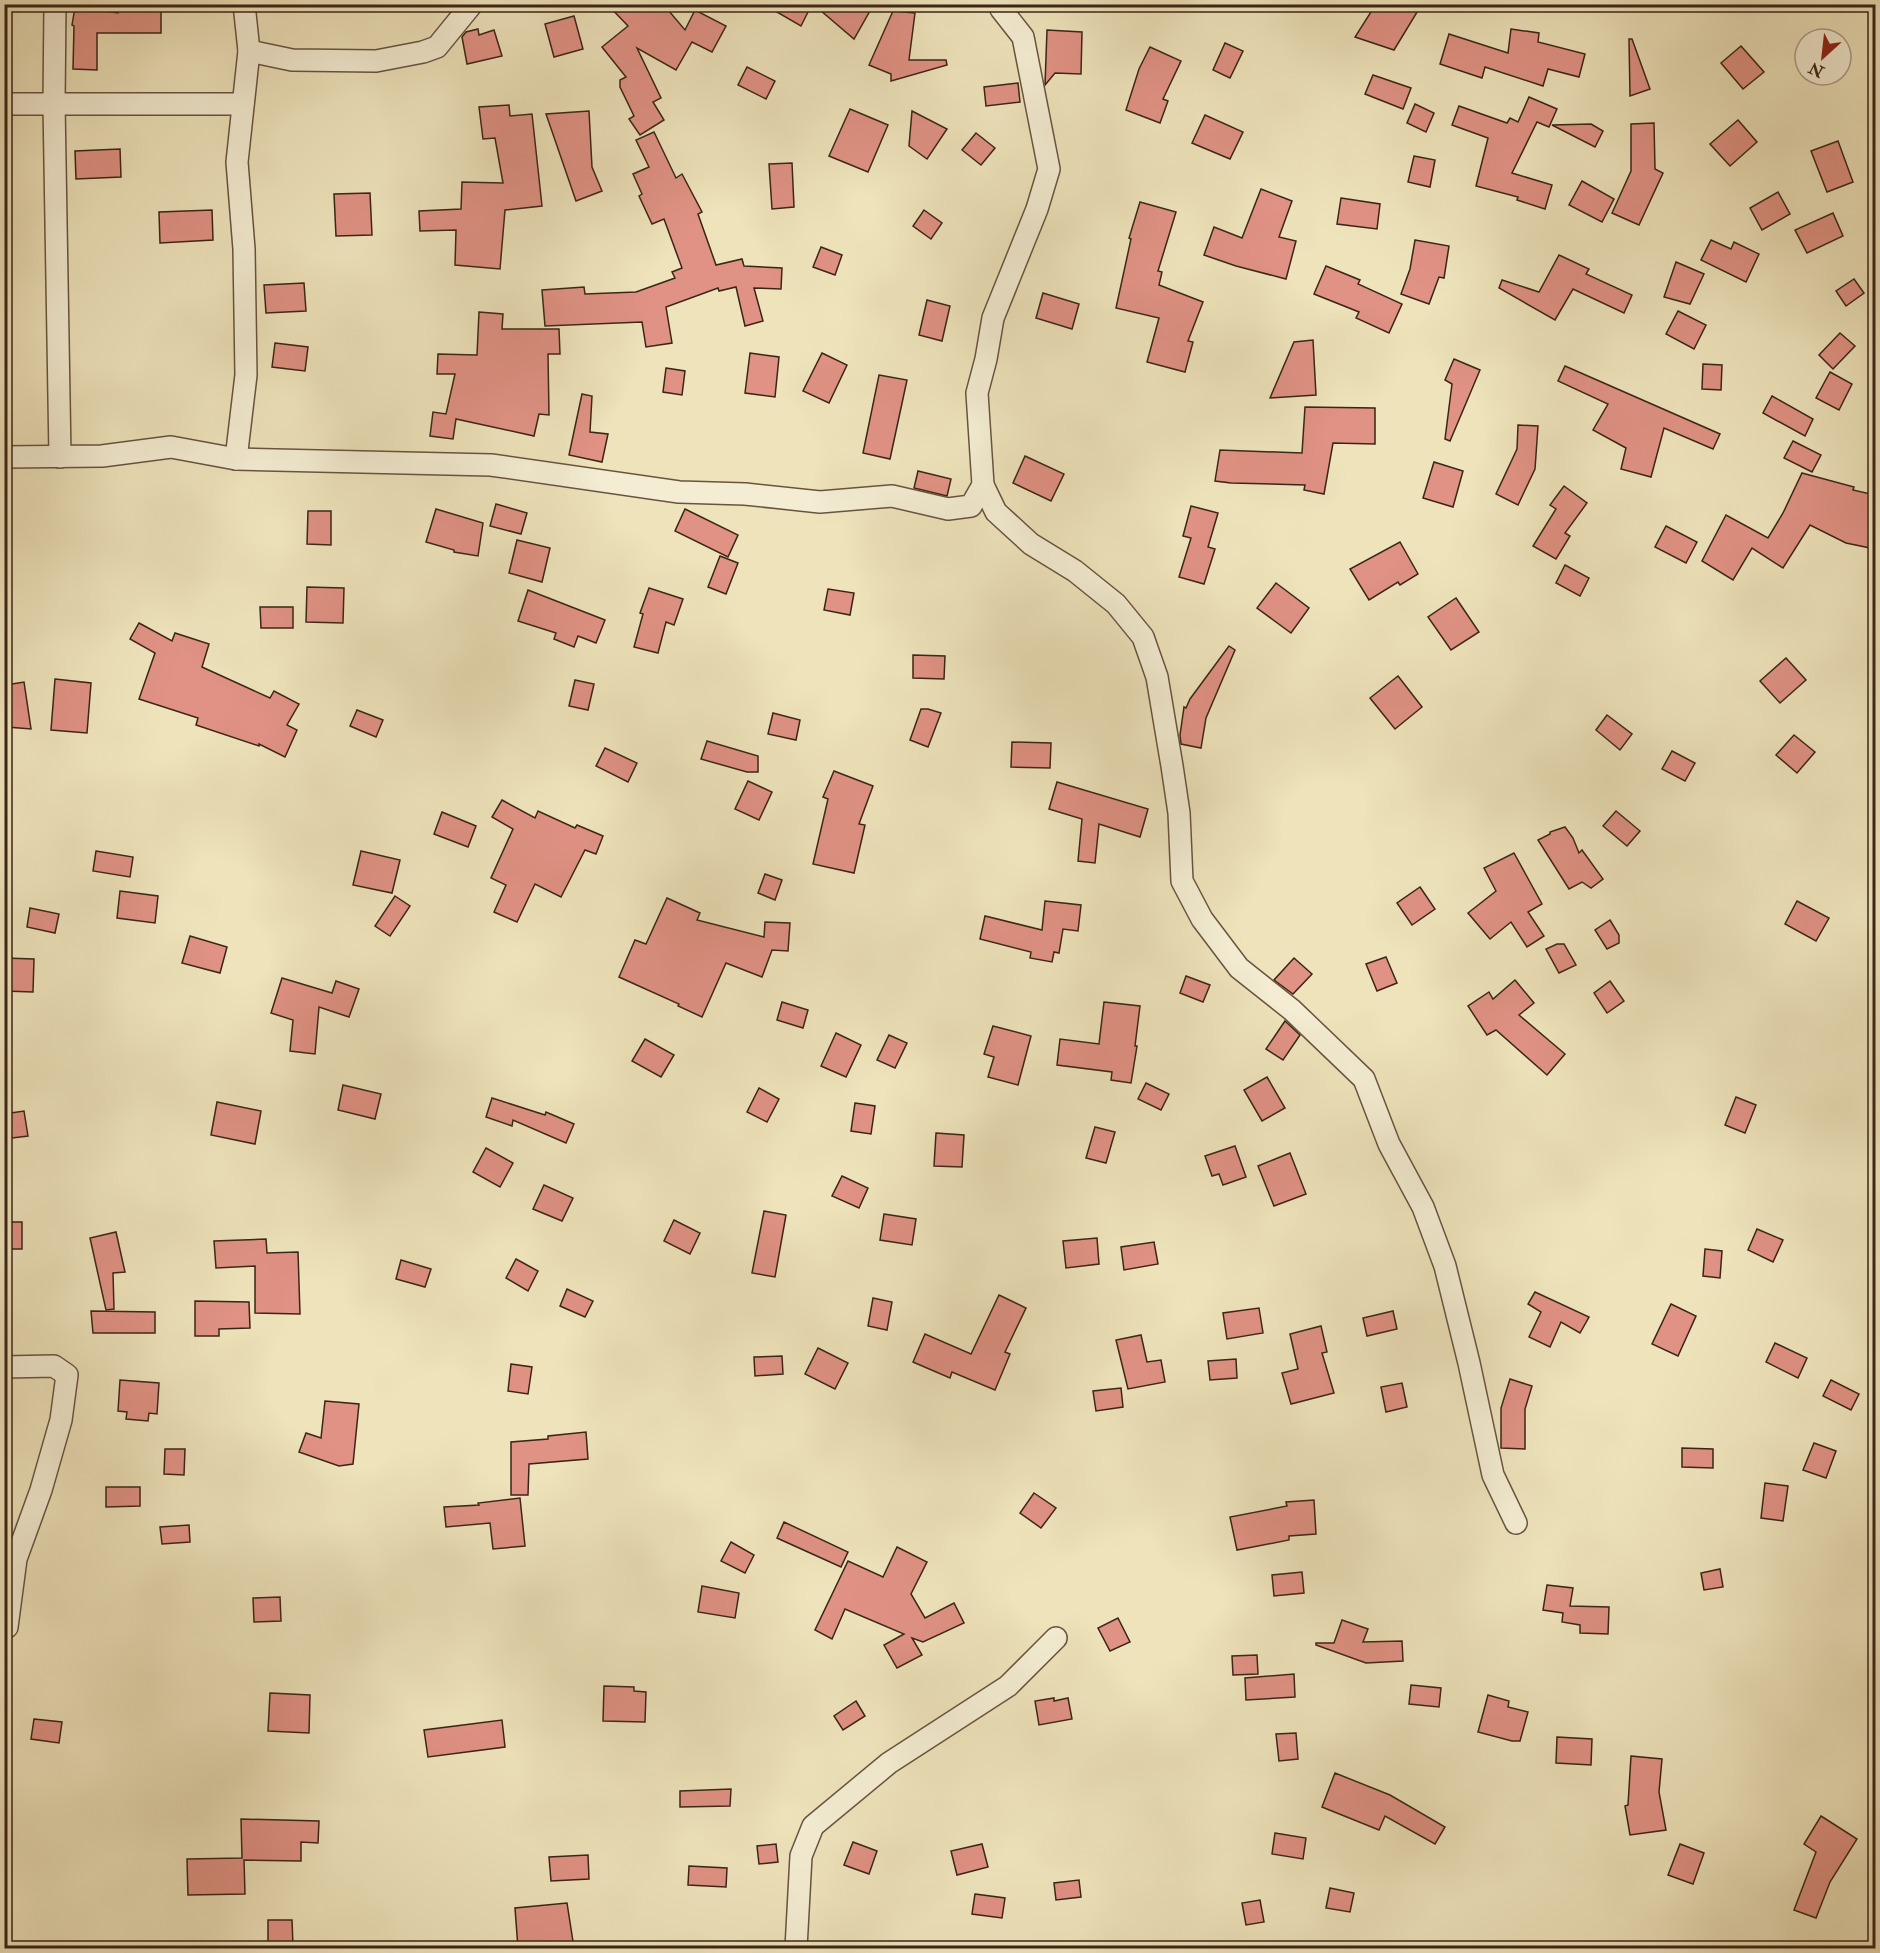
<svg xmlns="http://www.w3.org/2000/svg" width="1880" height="1953" viewBox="0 0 1880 1953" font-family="'IM FELL Double Pica',serif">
<rect width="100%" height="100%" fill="#eee3bb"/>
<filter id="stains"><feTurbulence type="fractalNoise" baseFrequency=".00333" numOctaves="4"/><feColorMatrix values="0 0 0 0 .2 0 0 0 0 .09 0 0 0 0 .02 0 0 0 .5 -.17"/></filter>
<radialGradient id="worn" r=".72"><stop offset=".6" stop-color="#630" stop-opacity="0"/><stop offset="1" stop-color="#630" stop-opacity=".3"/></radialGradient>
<!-- building -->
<g fill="#e09284" stroke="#3b2516" stroke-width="1.5">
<polygon points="118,4 161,4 161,33 97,33 97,70 73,69 74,26 72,25 75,7 118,13"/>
<polygon points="607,4 663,4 685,30 695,10 726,26 712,52 692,42 676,70 637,48 661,98 653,102 664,120 640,135 629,119 634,116 620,87 620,80 626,77 602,47 628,26"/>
<polygon points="763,4 812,4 801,26"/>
<polygon points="813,4 865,4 863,8 871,9 854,39"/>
<polygon points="1376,4 1422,4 1394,50 1355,37"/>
<polygon points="893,11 915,13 909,60 946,60 947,65 891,81 891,74 869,65"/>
<polygon points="574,16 583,49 554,57 545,24"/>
<polygon points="478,29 479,35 494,30 502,56 467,64 462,37 466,32"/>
<polygon points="1511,29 1539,33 1538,42 1585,54 1579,77 1548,69 1543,86 1485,67 1482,78 1440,64 1449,34 1508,53"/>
<polygon points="1047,30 1082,32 1081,74 1055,73 1045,85"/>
<polygon points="1629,39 1632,39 1650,89 1630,96"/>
<polygon points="1225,43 1243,51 1230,78 1213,70"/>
<polygon points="1741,46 1764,72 1743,89 1721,63"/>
<polygon points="1150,47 1181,61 1163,99 1168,101 1160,123 1126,110 1139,69"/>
<polygon points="747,67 775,81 766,99 738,85"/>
<polygon points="1373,75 1411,88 1403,109 1365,94"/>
<polygon points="1018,83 1020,102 986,106 984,87"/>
<polygon points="1529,97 1557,109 1549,127 1537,122 1512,173 1552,185 1545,209 1517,200 1518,197 1476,186 1488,138 1452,125 1459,106 1507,123 1510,118 1518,122"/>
<polygon points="1415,104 1434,113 1426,132 1407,123"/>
<polygon points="509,105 510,116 532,114 542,206 505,210 500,269 455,265 456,230 420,231 419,211 461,209 462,182 503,183 495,138 483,139 479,107"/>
<polygon points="850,109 888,125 868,172 829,156"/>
<polygon points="589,111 592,167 602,191 576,201 546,114"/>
<polygon points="912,111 947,129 927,159 909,146"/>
<polygon points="1205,115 1243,132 1230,159 1192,143"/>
<polygon points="1738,120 1757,142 1730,166 1710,144"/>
<polygon points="1654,123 1655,169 1663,173 1639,225 1612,213 1631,171 1631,124"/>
<polygon points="1591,124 1603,131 1595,147 1552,125"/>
<polygon points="654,132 676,178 682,174 702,212 698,214 716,265 742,259 744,266 782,268 781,289 754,288 763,321 745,326 736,287 719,291 718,288 666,307 672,343 646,347 642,322 545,326 542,290 584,287 585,294 636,292 675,278 672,272 682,268 664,219 652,224 639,196 642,194 633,174 649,167 636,140"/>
<polygon points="976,133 995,148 981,165 962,150"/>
<polygon points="1838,141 1853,182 1827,192 1811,151"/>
<polygon points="120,149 121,177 76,179 75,151"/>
<polygon points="1414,156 1435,160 1430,187 1408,182"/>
<polygon points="792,163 794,207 772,209 769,164"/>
<polygon points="1582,181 1614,199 1602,222 1569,205"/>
<polygon points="1261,189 1292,201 1279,237 1296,241 1286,279 1236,266 1204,255 1214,227 1242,238"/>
<polygon points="1778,192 1790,214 1762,230 1750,208"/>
<polygon points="370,193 372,235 336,236 334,194"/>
<polygon points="1341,198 1380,204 1377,229 1337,224"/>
<polygon points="1140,202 1176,212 1158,271 1162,272 1159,285 1203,302 1188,341 1193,342 1185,372 1147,362 1159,318 1116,308 1131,239 1129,238"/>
<polygon points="212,210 213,240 160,243 159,212"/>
<polygon points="924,210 942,223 931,239 913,226"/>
<polygon points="1833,213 1843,236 1807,253 1795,230"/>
<polygon points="1415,240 1449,246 1444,278 1439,277 1429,304 1401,294 1410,269"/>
<polygon points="1711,240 1731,249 1734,242 1759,254 1746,282 1701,260"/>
<polygon points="821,247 842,255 835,275 813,267"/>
<polygon points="1559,255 1589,269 1586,274 1632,295 1624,313 1573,289 1555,320 1499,288 1502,280 1539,292"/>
<polygon points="1676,262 1704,274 1690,304 1664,297"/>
<polygon points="1326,266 1360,280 1358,284 1402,304 1389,333 1356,318 1359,312 1314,294"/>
<polygon points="1854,279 1864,293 1846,306 1836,291"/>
<polygon points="304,283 306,311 266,313 264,285"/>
<polygon points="1043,293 1079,304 1072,329 1036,318"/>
<polygon points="927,300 950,306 942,341 919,335"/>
<polygon points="1678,311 1706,325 1694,349 1666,334"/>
<polygon points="479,312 503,314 502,329 559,329 560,354 548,354 549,415 539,414 534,436 456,419 453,439 430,436 433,412 446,414 455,374 437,374 438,354 477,355"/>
<polygon points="1840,333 1855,346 1833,369 1819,355"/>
<polygon points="1313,340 1316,395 1270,398 1294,342"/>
<polygon points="275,343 308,347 305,371 272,367"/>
<polygon points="750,353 779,357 775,397 745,393"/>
<polygon points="822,353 847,365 829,403 803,391"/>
<polygon points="1454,359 1480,370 1450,441 1445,439 1452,384 1445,380"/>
<polygon points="1703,364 1722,365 1721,390 1702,389"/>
<polygon points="1565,366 1720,434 1713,449 1664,428 1651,477 1621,469 1626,448 1593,430 1608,404 1558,381"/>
<polygon points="666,368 685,371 682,395 663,392"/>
<polygon points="1830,372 1852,384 1839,410 1816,398"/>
<polygon points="879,375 907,380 890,459 863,453"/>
<polygon points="582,394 592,396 590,432 608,434 602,462 569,455"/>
<polygon points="1772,396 1813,419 1805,436 1763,413"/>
<polygon points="1305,407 1375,408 1375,444 1333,443 1324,494 1304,490 1305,485 1231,483 1215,481 1220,450 1302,453"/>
<polygon points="1518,425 1538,426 1535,469 1518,505 1496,494 1517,449"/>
<polygon points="1793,441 1821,455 1812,472 1784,458"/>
<polygon points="1025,456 1064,474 1051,501 1013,483"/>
<polygon points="1434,462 1463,471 1453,507 1423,498"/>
<polygon points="918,471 951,479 947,496 914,488"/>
<polygon points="1802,473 1854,487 1853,490 1875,495 1875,549 1846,543 1810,525 1783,568 1752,548 1733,580 1702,561 1726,515 1768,538 1783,513"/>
<polygon points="1564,486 1587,503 1565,533 1570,536 1556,559 1533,546 1556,509 1550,505"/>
<polygon points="496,504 527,513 521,534 490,526"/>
<polygon points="1191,506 1218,513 1208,547 1215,549 1204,584 1179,577 1191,538 1183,536"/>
<polygon points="436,509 483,523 478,556 454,552 454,550 426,542"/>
<polygon points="685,509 738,535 728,557 675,531"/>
<polygon points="308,511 331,511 331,545 307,544"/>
<polygon points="1666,526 1697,542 1686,563 1655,547"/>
<polygon points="517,540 550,548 542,582 509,573"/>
<polygon points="1400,542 1418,574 1400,585 1398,582 1369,600 1350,569"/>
<polygon points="720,556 738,563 726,594 708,587"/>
<polygon points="1565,565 1589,578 1580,596 1556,583"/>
<polygon points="1276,583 1309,608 1291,633 1257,608"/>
<polygon points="307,587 344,588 343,623 306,622"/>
<polygon points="649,588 683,599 674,625 666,622 658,653 634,647 643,614 640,613"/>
<polygon points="828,589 854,593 850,615 824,610"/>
<polygon points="528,590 605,620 596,643 578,636 574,647 554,639 556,633 518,621"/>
<polygon points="1456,598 1479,632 1451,650 1428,617"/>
<polygon points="260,607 293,607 293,628 261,628"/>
<polygon points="139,623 172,641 175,633 209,644 202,667 270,698 274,691 299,704 287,725 297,730 285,757 259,744 259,746 196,725 198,718 139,699 155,653 130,639"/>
<polygon points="1229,646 1235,650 1206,718 1201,748 1181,744 1180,735 1184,707 1186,708 1190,699"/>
<polygon points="913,655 945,656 944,679 913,678"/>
<polygon points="1786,658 1806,680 1780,703 1760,681"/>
<polygon points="1398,676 1422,707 1395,729 1370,698"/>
<polygon points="55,679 91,683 87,733 51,730"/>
<polygon points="575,680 594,684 588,710 569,706"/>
<polygon points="24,682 31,729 7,727 6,685"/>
<polygon points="921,709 928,709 941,713 928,747 910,740"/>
<polygon points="357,710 383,720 376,737 350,726"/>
<polygon points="773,713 800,720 796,740 768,734"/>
<polygon points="1607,715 1632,734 1620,750 1596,730"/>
<polygon points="1794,735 1815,752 1797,773 1776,755"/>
<polygon points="707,741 758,756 758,772 747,772 701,759"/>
<polygon points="1012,742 1051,743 1050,768 1011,767"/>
<polygon points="605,748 637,763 628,782 596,766"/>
<polygon points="1672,751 1695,763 1685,781 1662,769"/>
<polygon points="834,771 873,786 859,824 865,825 854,873 813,864 828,799 823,797"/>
<polygon points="748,781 772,792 759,820 735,809"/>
<polygon points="1057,782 1148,809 1140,837 1099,824 1095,863 1078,861 1082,819 1049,809"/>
<polygon points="502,800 535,818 538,811 575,828 577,825 603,836 596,854 585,850 561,897 535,884 517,922 494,912 506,885 491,878 513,829 492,817"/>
<polygon points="1616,811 1640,831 1627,846 1603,826"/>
<polygon points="442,812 476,826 468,847 434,834"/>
<polygon points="1565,827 1573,838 1579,853 1582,850 1603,879 1591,888 1582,882 1569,889 1538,840 1550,834 1550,832"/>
<polygon points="96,851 133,857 130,877 93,871"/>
<polygon points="361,851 400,860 392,893 353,885"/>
<polygon points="1514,853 1542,904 1528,912 1544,936 1527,947 1511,922 1490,939 1468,913 1496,891 1484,868"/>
<polygon points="765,874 782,880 775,900 758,893"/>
<polygon points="1420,887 1435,909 1412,925 1397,903"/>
<polygon points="120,891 158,896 155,923 117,918"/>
<polygon points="395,896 410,906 390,936 375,926"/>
<polygon points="667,898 700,913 697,920 764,937 765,922 790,923 788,951 772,950 762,977 726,963 702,1017 678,1006 679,1004 619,977 635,940 646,944"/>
<polygon points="1045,901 1081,905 1078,931 1063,929 1059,953 1054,952 1052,962 1030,958 1031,952 980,939 985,916 1042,930"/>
<polygon points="1797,901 1829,918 1816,941 1785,924"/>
<polygon points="30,908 59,914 55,933 27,927"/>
<polygon points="1610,920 1619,935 1619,943 1607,949 1595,930"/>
<polygon points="190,936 227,947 220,973 182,963"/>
<polygon points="1557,944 1564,944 1576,965 1559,973 1546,949"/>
<polygon points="1386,957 1397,983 1377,991 1366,964"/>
<polygon points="4,958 34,959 33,992 4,991"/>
<polygon points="1294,958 1312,974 1293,994 1274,980"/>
<polygon points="1186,976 1210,985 1203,1002 1180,993"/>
<polygon points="282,978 332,993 336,981 359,989 349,1017 319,1007 315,1054 290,1051 293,1020 271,1013"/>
<polygon points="1515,980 1534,1003 1519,1015 1565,1054 1547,1075 1496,1030 1487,1035 1468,1006 1489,992 1493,999"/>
<polygon points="1610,981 1624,1001 1607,1013 1594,993"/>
<polygon points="782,1002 808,1010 803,1028 777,1020"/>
<polygon points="1104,1002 1140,1006 1135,1046 1137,1046 1131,1083 1111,1080 1112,1072 1057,1065 1060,1039 1099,1044"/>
<polygon points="1285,1021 1300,1035 1283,1060 1266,1049"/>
<polygon points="993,1026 1031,1036 1018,1085 988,1077 994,1057 984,1054"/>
<polygon points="836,1033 861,1045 846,1077 821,1066"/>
<polygon points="889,1035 907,1043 895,1068 877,1060"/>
<polygon points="645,1039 674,1055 661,1077 632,1061"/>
<polygon points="1267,1077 1285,1108 1262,1121 1244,1090"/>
<polygon points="1146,1083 1169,1094 1161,1110 1138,1099"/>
<polygon points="343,1085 381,1094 375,1119 338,1110"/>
<polygon points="759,1088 779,1099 767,1122 747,1112"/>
<polygon points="1736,1097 1756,1105 1745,1133 1725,1125"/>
<polygon points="492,1098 545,1115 546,1112 574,1124 566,1143 513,1120 512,1126 486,1117"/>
<polygon points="217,1102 261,1111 255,1144 211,1135"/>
<polygon points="855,1103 875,1106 871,1134 851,1131"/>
<polygon points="24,1111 28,1136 4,1139 4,1114"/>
<polygon points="1095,1127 1115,1132 1106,1163 1086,1158"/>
<polygon points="936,1133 964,1135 962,1167 934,1166"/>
<polygon points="1235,1146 1246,1177 1223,1185 1219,1174 1212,1176 1205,1156"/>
<polygon points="486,1148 513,1163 500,1187 473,1172"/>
<polygon points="1290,1153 1306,1194 1274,1206 1258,1166"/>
<polygon points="842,1176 868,1188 859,1208 832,1196"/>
<polygon points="544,1185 573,1198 562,1221 533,1209"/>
<polygon points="764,1211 786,1215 775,1277 752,1273"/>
<polygon points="884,1214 916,1219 912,1245 880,1240"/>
<polygon points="674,1220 700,1233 690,1254 664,1241"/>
<rect x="4" y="1222" width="18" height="27"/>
<polygon points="1757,1229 1783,1240 1773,1262 1748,1250"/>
<polygon points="116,1232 125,1272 113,1273 114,1309 106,1310 90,1238"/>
<polygon points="1097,1238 1099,1264 1066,1268 1063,1241"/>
<polygon points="266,1239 267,1253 298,1252 300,1314 255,1313 255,1266 216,1268 214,1241"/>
<polygon points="1154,1242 1158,1264 1124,1270 1121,1247"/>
<polygon points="1705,1249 1722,1251 1720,1278 1703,1276"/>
<polygon points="516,1259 538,1271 528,1291 506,1278"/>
<polygon points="401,1260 431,1269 425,1287 396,1279"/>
<polygon points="567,1289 593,1301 585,1317 560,1306"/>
<polygon points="1535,1292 1589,1317 1580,1333 1561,1322 1550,1347 1529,1337 1541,1312 1528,1304"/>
<polygon points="999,1295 1026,1308 1005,1352 1010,1354 995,1390 952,1372 950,1378 913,1362 925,1334 971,1354"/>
<polygon points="873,1298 892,1302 887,1330 868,1326"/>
<polygon points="195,1301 249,1302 250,1328 219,1329 219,1336 195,1336"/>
<polygon points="1671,1304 1696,1316 1678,1356 1652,1344"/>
<polygon points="1259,1308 1263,1333 1227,1339 1223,1313"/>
<polygon points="91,1311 155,1312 155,1333 93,1333"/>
<polygon points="1393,1311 1397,1329 1367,1336 1363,1318"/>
<polygon points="1321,1326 1327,1352 1322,1353 1334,1393 1291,1404 1282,1373 1298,1369 1290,1334"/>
<polygon points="1141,1335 1147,1362 1161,1360 1165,1382 1128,1389 1116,1340"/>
<polygon points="1775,1343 1807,1358 1798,1378 1766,1362"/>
<polygon points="818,1348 848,1363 835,1389 805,1374"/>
<polygon points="782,1356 783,1374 755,1376 754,1357"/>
<polygon points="1236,1359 1237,1378 1210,1380 1208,1361"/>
<polygon points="511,1364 532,1367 528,1394 508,1391"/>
<polygon points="1510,1379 1532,1386 1525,1409 1525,1449 1501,1448 1501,1408"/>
<polygon points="120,1380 159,1383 157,1414 149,1413 148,1421 126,1419 127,1412 118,1411"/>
<polygon points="1831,1380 1859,1394 1851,1410 1823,1396"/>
<polygon points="1402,1383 1407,1407 1386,1412 1381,1387"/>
<polygon points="1121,1388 1123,1407 1096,1411 1093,1391"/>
<polygon points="325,1401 359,1404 353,1464 339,1466 299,1452 306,1433 321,1438"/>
<polygon points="586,1432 588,1459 529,1464 528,1495 511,1495 511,1442 548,1439 548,1436"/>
<polygon points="1814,1443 1836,1451 1826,1478 1803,1470"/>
<polygon points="1682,1448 1713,1449 1713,1468 1682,1467"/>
<polygon points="165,1449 185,1449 184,1475 164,1474"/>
<polygon points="1765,1483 1788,1486 1783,1521 1761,1518"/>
<polygon points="106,1487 140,1487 140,1506 106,1507"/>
<polygon points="1034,1493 1056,1508 1041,1528 1020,1513"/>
<polygon points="520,1498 525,1546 493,1549 490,1523 446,1527 444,1507 479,1505 478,1503"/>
<polygon points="1314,1500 1316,1534 1289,1536 1289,1540 1237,1550 1230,1517 1287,1506 1286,1502"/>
<polygon points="784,1522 848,1552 841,1567 777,1538"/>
<polygon points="189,1525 190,1542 162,1544 160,1527"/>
<polygon points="731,1542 754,1555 745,1573 721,1561"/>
<polygon points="897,1547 927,1562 911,1594 925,1618 954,1603 964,1623 923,1642 912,1638 922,1655 897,1668 884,1645 904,1634 845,1609 832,1639 815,1630 848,1561 883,1577"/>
<polygon points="1720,1569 1723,1587 1704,1590 1701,1573"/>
<polygon points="1302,1572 1304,1593 1274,1596 1272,1575"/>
<polygon points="1547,1585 1573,1588 1570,1606 1609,1607 1608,1634 1580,1633 1580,1625 1562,1622 1563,1613 1543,1610"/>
<polygon points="702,1586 739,1593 735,1618 698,1612"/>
<polygon points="280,1597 281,1621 254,1622 253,1598"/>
<polygon points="1118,1618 1130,1642 1110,1651 1098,1628"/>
<polygon points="1342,1620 1368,1629 1363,1642 1402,1641 1403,1661 1366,1663 1316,1645 1316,1643 1334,1643"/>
<polygon points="1257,1655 1258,1674 1233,1675 1232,1656"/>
<polygon points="1294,1674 1295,1697 1246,1700 1245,1678"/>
<polygon points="1411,1685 1441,1688 1439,1707 1409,1704"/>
<polygon points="604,1686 634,1687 634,1691 646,1692 645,1722 603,1721"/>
<polygon points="270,1693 310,1695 309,1733 268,1731"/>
<polygon points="1488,1695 1509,1701 1508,1707 1528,1712 1520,1741 1512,1741 1478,1732"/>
<polygon points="1054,1698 1054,1701 1068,1698 1072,1719 1039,1725 1035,1701"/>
<polygon points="856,1701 865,1716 843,1730 834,1716"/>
<polygon points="34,1719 62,1722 59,1743 31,1739"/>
<polygon points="502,1720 505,1747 428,1757 424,1730"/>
<polygon points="1296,1733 1298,1759 1279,1761 1276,1734"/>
<polygon points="1557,1737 1592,1739 1591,1765 1556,1763"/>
<polygon points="1631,1756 1662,1759 1659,1792 1666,1830 1630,1835 1625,1806 1628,1805"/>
<polygon points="1335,1773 1390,1795 1445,1827 1435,1844 1385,1816 1379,1830 1322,1807"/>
<polygon points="731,1789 730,1806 680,1807 680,1791"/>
<polygon points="1821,1816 1857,1839 1830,1882 1816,1918 1794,1910 1816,1852 1804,1844"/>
<polygon points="241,1819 319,1821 318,1843 301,1842 301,1861 244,1860 245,1894 188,1895 187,1859 242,1858"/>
<polygon points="1275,1833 1306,1838 1303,1859 1272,1854"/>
<polygon points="853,1842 877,1851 869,1874 844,1865"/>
<polygon points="776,1844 778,1862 759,1864 757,1846"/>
<polygon points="982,1844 988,1867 957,1875 951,1851"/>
<polygon points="1680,1844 1704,1853 1693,1884 1668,1875"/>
<polygon points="588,1855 589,1879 551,1881 549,1857"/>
<polygon points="689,1866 727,1868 726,1887 688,1885"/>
<polygon points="1079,1880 1081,1897 1056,1900 1054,1883"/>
<polygon points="1330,1888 1354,1893 1350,1912 1326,1908"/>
<polygon points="975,1894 1005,1898 1002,1918 972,1914"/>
<polygon points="1260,1900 1264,1922 1246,1925 1242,1903"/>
<polygon points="567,1903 574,1948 518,1948 515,1908"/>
<polygon points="268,1920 292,1920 293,1946 268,1947"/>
</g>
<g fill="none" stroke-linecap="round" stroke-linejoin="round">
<!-- street casing -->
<g stroke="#68543f" stroke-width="24">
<g id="street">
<polyline points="55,4 54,104 60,457"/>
<polyline points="249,51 292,60 376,61 423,52 437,47 472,4"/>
<polyline points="4,104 243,104"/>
<polyline points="4,457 102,456 171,447 236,459 491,465 679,492 745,494 820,502 892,496 948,509 971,506 983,485 977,393 986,359 993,318 1037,209 1049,169 1023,37 1001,9 1002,4"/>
<polyline points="236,459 246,375 244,249 237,162 249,51 244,4"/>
<polyline points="983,485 996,512 1031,544 1075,571 1116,604 1143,637 1157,677 1172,766 1179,813 1182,881 1202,919 1239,968 1292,1010 1364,1079 1389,1144 1423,1207 1445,1266 1469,1363 1493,1475 1516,1523"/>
<polyline points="4,1367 54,1366 67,1375 61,1420 41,1490 16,1559 7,1627 4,1629"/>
<polyline points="796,1948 801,1856 813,1826 889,1763 1008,1686 1056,1638"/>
</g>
</g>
<!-- street -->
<use href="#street" stroke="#f4edd3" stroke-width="21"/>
</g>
<!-- margin -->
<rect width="1880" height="1953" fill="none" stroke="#eee3bb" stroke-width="24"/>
<rect x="6" y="6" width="1868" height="1941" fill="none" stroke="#3b2516" stroke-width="3"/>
<rect x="12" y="12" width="1856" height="1929" fill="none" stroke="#3b2516" stroke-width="1.5"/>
<!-- north arrow -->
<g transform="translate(1823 57) rotate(207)"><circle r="28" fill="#f4edd3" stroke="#aa9d87" stroke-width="1.5"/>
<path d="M0-4.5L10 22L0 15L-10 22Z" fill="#8f2418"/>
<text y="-9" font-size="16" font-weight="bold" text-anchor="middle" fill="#3b2516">N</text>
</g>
<rect width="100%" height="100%" filter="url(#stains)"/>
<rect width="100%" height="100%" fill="url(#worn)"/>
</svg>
